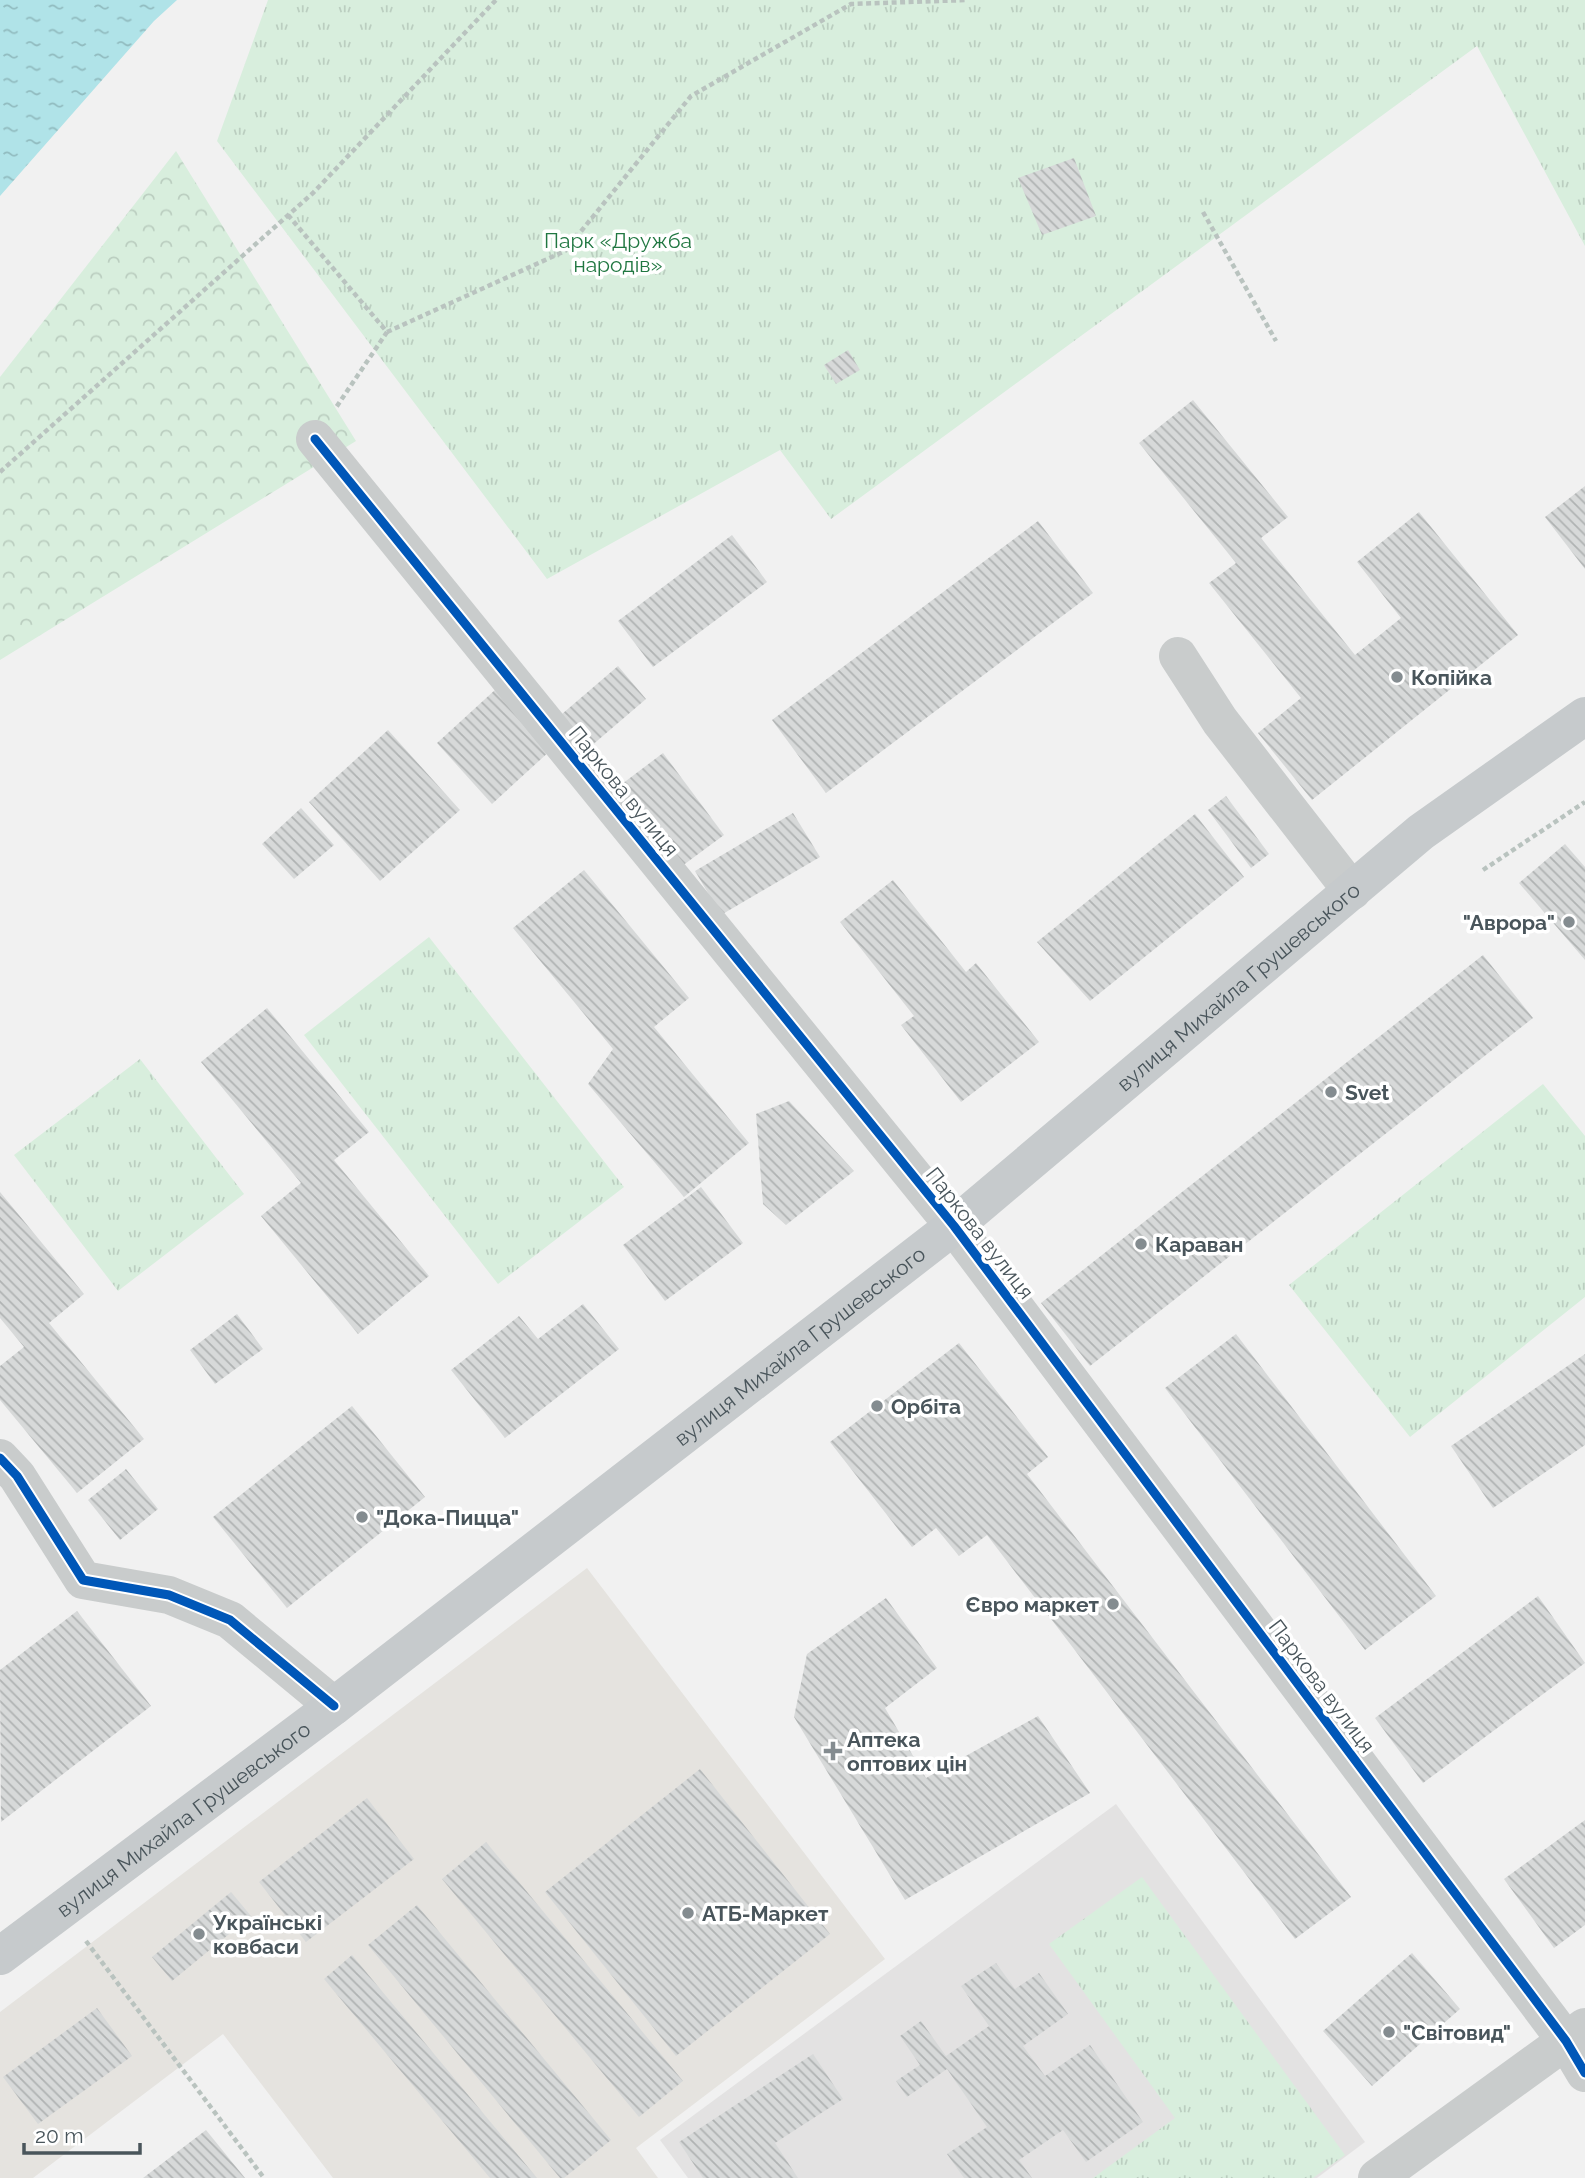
<svg xmlns="http://www.w3.org/2000/svg" width="1585" height="2178" viewBox="0 0 1585 2178" font-family="Raleway,sans-serif">
<defs>
<pattern id="forest-crowns" width="20" height="18" patternUnits="userSpaceOnUse" patternTransform="scale(1.75)"><rect width="20" height="18" fill="#d8eedd"/><path d="M2 6a3 3 0 1 1 6 0M12 15a3 3 0 1 1 6 0" fill="none" stroke="#bbcec0"/></pattern>
<pattern id="park-tufts" width="24" height="20" patternUnits="userSpaceOnUse" patternTransform="scale(1.75)"><rect width="24" height="20" fill="#d8eedd"/><path d="M3 7l-1-3M5 7V3M7 7l1-3M15 17l-1-3M17 17v-4M19 17l1-3" fill="none" stroke="#bbcec0"/></pattern>
<pattern id="water-ripples" width="26" height="14" patternUnits="userSpaceOnUse" patternTransform="scale(1.75)"><rect width="26" height="14" fill="#b0e3e8"/><path d="M2 4q2-2 4 0t4 0M15 11q2-2 4 0t4 0" fill="none" stroke="#91bbbf"/></pattern>
<pattern id="building-back-hatch" width="6" height="6" patternUnits="userSpaceOnUse" patternTransform="scale(1.75)"><rect width="6" height="6" fill="#d7d9d9"/><path d="M-1 5l2 2M0 0l6 6M5-1l2 2" fill="none" stroke="#b0b3b3"/></pattern>
</defs>
<rect width="100%" height="100%" fill="#f1f1f1"/>
<!-- commercial -->
<polygon fill="#e5e3df" points="587,1568 885,1959 636,2148 658,2178 333,2178 223,2034 33,2178 0,2178 0,2012"/>
<!-- education -->
<polygon fill="#e3e2e2" points="1116,1804 1365,2142 1317,2178 688,2178 660,2140"/>
<!-- forest -->
<polygon fill="url(#forest-crowns)" points="176,151 356,441 0,660 0,377"/>
<!-- park -->
<g fill="url(#park-tufts)">
<polygon points="268,0 1585,0 1585,246 1477,46 831,519 780,450 547,579 217,141"/>
<polygon points="429,937 624,1187 498,1284 304,1035"/>
<polygon points="140,1059 244,1194 118,1291 14,1155"/>
<polygon points="1543,1084 1585,1136 1585,1297 1410,1437 1289,1285"/>
<polygon points="1142,1877 1345,2155 1313,2178 1093,2178 1175,2118 1049,1944"/>
</g>
<!-- water -->
<polygon fill="url(#water-ripples)" points="0,0 177,0 154,21 0,196"/>
<!-- building -->
<g fill="url(#building-back-hatch)">
<polygon points="1074,158 1096,216 1042,235 1018,178"/>
<polygon points="848,350 860,370 836,384 824,365"/>
<polygon points="1193,400 1288,517 1261,538 1355,655 1401,618 1357,562 1419,512 1518,635 1312,800 1258,733 1301,698 1209,583 1236,563 1139,443"/>
<polygon points="1585,486 1585,569 1545,517"/>
<polygon points="1038,521 1093,593 826,793 772,720"/>
<polygon points="732,535 767,582 653,667 618,621"/>
<polygon points="618,666 646,699 590,747 562,714"/>
<polygon points="496,689 552,749 492,804 437,743"/>
<polygon points="388,730 460,810 380,881 309,802"/>
<polygon points="663,753 724,835 678,869 618,787"/>
<polygon points="1226,796 1269,854 1251,868 1208,810"/>
<polygon points="301,808 334,845 294,879 262,844"/>
<polygon points="793,813 820,857 721,915 695,871"/>
<polygon points="1195,814 1244,877 1090,1001 1037,942"/>
<polygon points="1565,844 1585,867 1585,960 1519,883"/>
<polygon points="584,870 689,998 654,1027 749,1143 684,1197 588,1084 613,1049 513,928"/>
<polygon points="893,880 966,972 976,963 1039,1042 961,1102 901,1025 914,1016 840,922"/>
<polygon points="1483,955 1533,1018 1090,1366 1041,1303"/>
<polygon points="267,1008 369,1132 334,1160 429,1276 358,1334 261,1216 301,1183 201,1062"/>
<polygon points="789,1101 854,1171 786,1225 763,1204 756,1114"/>
<polygon points="701,1187 743,1243 665,1301 623,1245"/>
<polygon points="0,1192 84,1294 49,1323 144,1439 77,1493 0,1400 0,1366 24,1347 0,1318"/>
<polygon points="583,1304 619,1349 505,1438 451,1370 519,1316 538,1339"/>
<polygon points="237,1314 263,1349 215,1384 190,1350"/>
<polygon points="1236,1334 1436,1596 1365,1650 1165,1388"/>
<polygon points="959,1343 1048,1457 1027,1474 1351,1897 1295,1939 987,1535 959,1556 936,1528 912,1547 830,1442"/>
<polygon points="1585,1354 1585,1445 1493,1508 1451,1446"/>
<polygon points="352,1406 425,1497 287,1608 213,1517"/>
<polygon points="126,1469 158,1509 120,1540 88,1500"/>
<polygon points="1538,1596 1585,1663 1423,1783 1375,1718"/>
<polygon points="886,1598 937,1668 885,1708 926,1778 1038,1716 1090,1793 905,1900 794,1717 807,1654"/>
<polygon points="77,1611 151,1706 1,1822 0,1670"/>
<polygon points="700,1769 830,1934 676,2056 545,1892"/>
<polygon points="367,1798 414,1859 306,1942 259,1882"/>
<polygon points="1585,1820 1585,1925 1554,1948 1504,1879"/>
<polygon points="486,1842 683,2081 639,2117 442,1879"/>
<polygon points="231,1892 251,1916 172,1981 152,1957"/>
<polygon points="417,1905 611,2140 564,2178 560,2178 368,1945"/>
<polygon points="1412,1953 1460,2009 1372,2086 1323,2031"/>
<polygon points="352,1955 537,2178 490,2178 324,1979"/>
<polygon points="996,1963 1015,1989 1039,1973 1068,2014 1023,2046 1045,2076 1090,2045 1143,2122 1086,2162 1063,2130 1019,2160 1032,2178 964,2178 947,2154 987,2127 947,2069 907,2097 896,2081 920,2065 900,2036 921,2021 946,2056 989,2026 961,1986"/>
<polygon points="97,2008 132,2056 38,2124 3,2077"/>
<polygon points="813,2054 843,2099 775,2143 798,2178 703,2178 679,2142"/>
<polygon points="206,2130 245,2178 143,2178"/>
</g>
<g fill="none" stroke-linecap="round" stroke-linejoin="round">
<!-- path -->
<g stroke="#b9c3bf" stroke-width="4.5" stroke-dasharray="5 3.5" stroke-linecap="butt">
<polyline points="1203,212 1276,341"/>
<polyline points="288,215 387,332 335,409"/>
<polyline points="387,332 565,251 691,96 851,4 968,0"/>
<polyline points="0,472 313,193 496,0"/>
<polyline points="1483,870 1585,802"/>
<polyline points="86,1941 264,2178"/>
</g>
<!-- minor -->
<g stroke="#c9cccc" stroke-width="38">
<polyline points="315,439 954,1226 1566,2041 1585,2073"/>
<polyline points="1178,656 1220,721 1352,891"/>
<polyline points="0,1458 17,1476 83,1580 169,1595 230,1620 334,1706"/>
<polyline points="1377,2178 1585,2027"/>
</g>
<!-- major -->
<path stroke="#c6cacc" stroke-width="38" id="s1" d="M0,1956L334,1706L954,1226L1421,832L1585,716"/>
<!-- cycleway casing -->
<g stroke="#fff" stroke-width="13">
<g id="cycleway">
<polyline points="315,439 954,1226 1566,2041 1585,2073"/>
<polyline points="0,1458 17,1476 83,1580 169,1595 230,1620 334,1706"/>
</g>
</g>
<!-- cycleway -->
<use href="#cycleway" stroke="#0057b8" stroke-width="9"/>
</g>
<!-- markers -->
<g fill="#848c90" stroke="#fff" stroke-width="2.5">
<circle cx="1397" cy="677" r="7"/>
<circle cx="1569" cy="922" r="7"/>
<circle cx="1331" cy="1092" r="7"/>
<circle cx="1141" cy="1244" r="7"/>
<circle cx="877" cy="1406" r="7"/>
<circle cx="362" cy="1517" r="7"/>
<circle cx="1113" cy="1604" r="7"/>
<path d="M829.5 1740.5h7v7h7v7h-7v7h-7v-7h-7v-7h7z"/>
<circle cx="688" cy="1913" r="7"/>
<circle cx="199" cy="1934" r="7"/>
<circle cx="1389" cy="2032" r="7"/>
</g>
<g text-anchor="middle" dominant-baseline="central" stroke-width="7" stroke-linejoin="round" paint-order="stroke">
<!-- park labels -->
<g font-size="21" fill="#207741" stroke="#fff">
<text x="618" y="240">Парк «Дружба<tspan x="618" dy="24">народів»</tspan></text>
</g>
<!-- poi labels -->
<g font-size="21" font-weight="bold" fill="#49555b" stroke="#fff" text-anchor="start">
<text x="1411" y="677">Копійка</text>
<text x="1555" y="922" text-anchor="end">"Аврора"</text>
<text x="1345" y="1092">Svet</text>
<text x="1155" y="1244">Караван</text>
<text x="891" y="1406">Орбіта</text>
<text x="376" y="1517">"Дока-Пицца"</text>
<text x="1099" y="1604" text-anchor="end">Євро маркет</text>
<text x="847" y="1739">Аптека<tspan x="847" dy="24">оптових цін</tspan></text>
<text x="702" y="1913">АТБ-Маркет</text>
<text x="213" y="1922">Українські<tspan x="213" dy="24">ковбаси</tspan></text>
<text x="1403" y="2032">"Світовид"</text>
</g>
<!-- street labels -->
<g font-size="21" fill="#49555b" stroke="#fff">
<text transform="translate(624 791) rotate(51)">Паркова вулиця</text>
<text stroke="none"><textPath href="#s1" startOffset="1573">вулиця Михайла Грушевського</textPath></text>
<text transform="translate(980 1233) rotate(52)">Паркова вулиця</text>
<text stroke="none"><textPath href="#s1" startOffset="1006">вулиця Михайла Грушевського</textPath></text>
<text transform="translate(1322 1686) rotate(53)">Паркова вулиця</text>
<text stroke="none"><textPath href="#s1" startOffset="229">вулиця Михайла Грушевського</textPath></text>
</g>
</g>
<!-- scale -->
<path d="M24 2143v10h116v-10" fill="none" stroke="#49555b" stroke-width="3.5"/>
<text x="35" y="2143" font-size="21" fill="#49555b" stroke="#ffffff" stroke-width="5" paint-order="stroke">20 m</text>
</svg>
